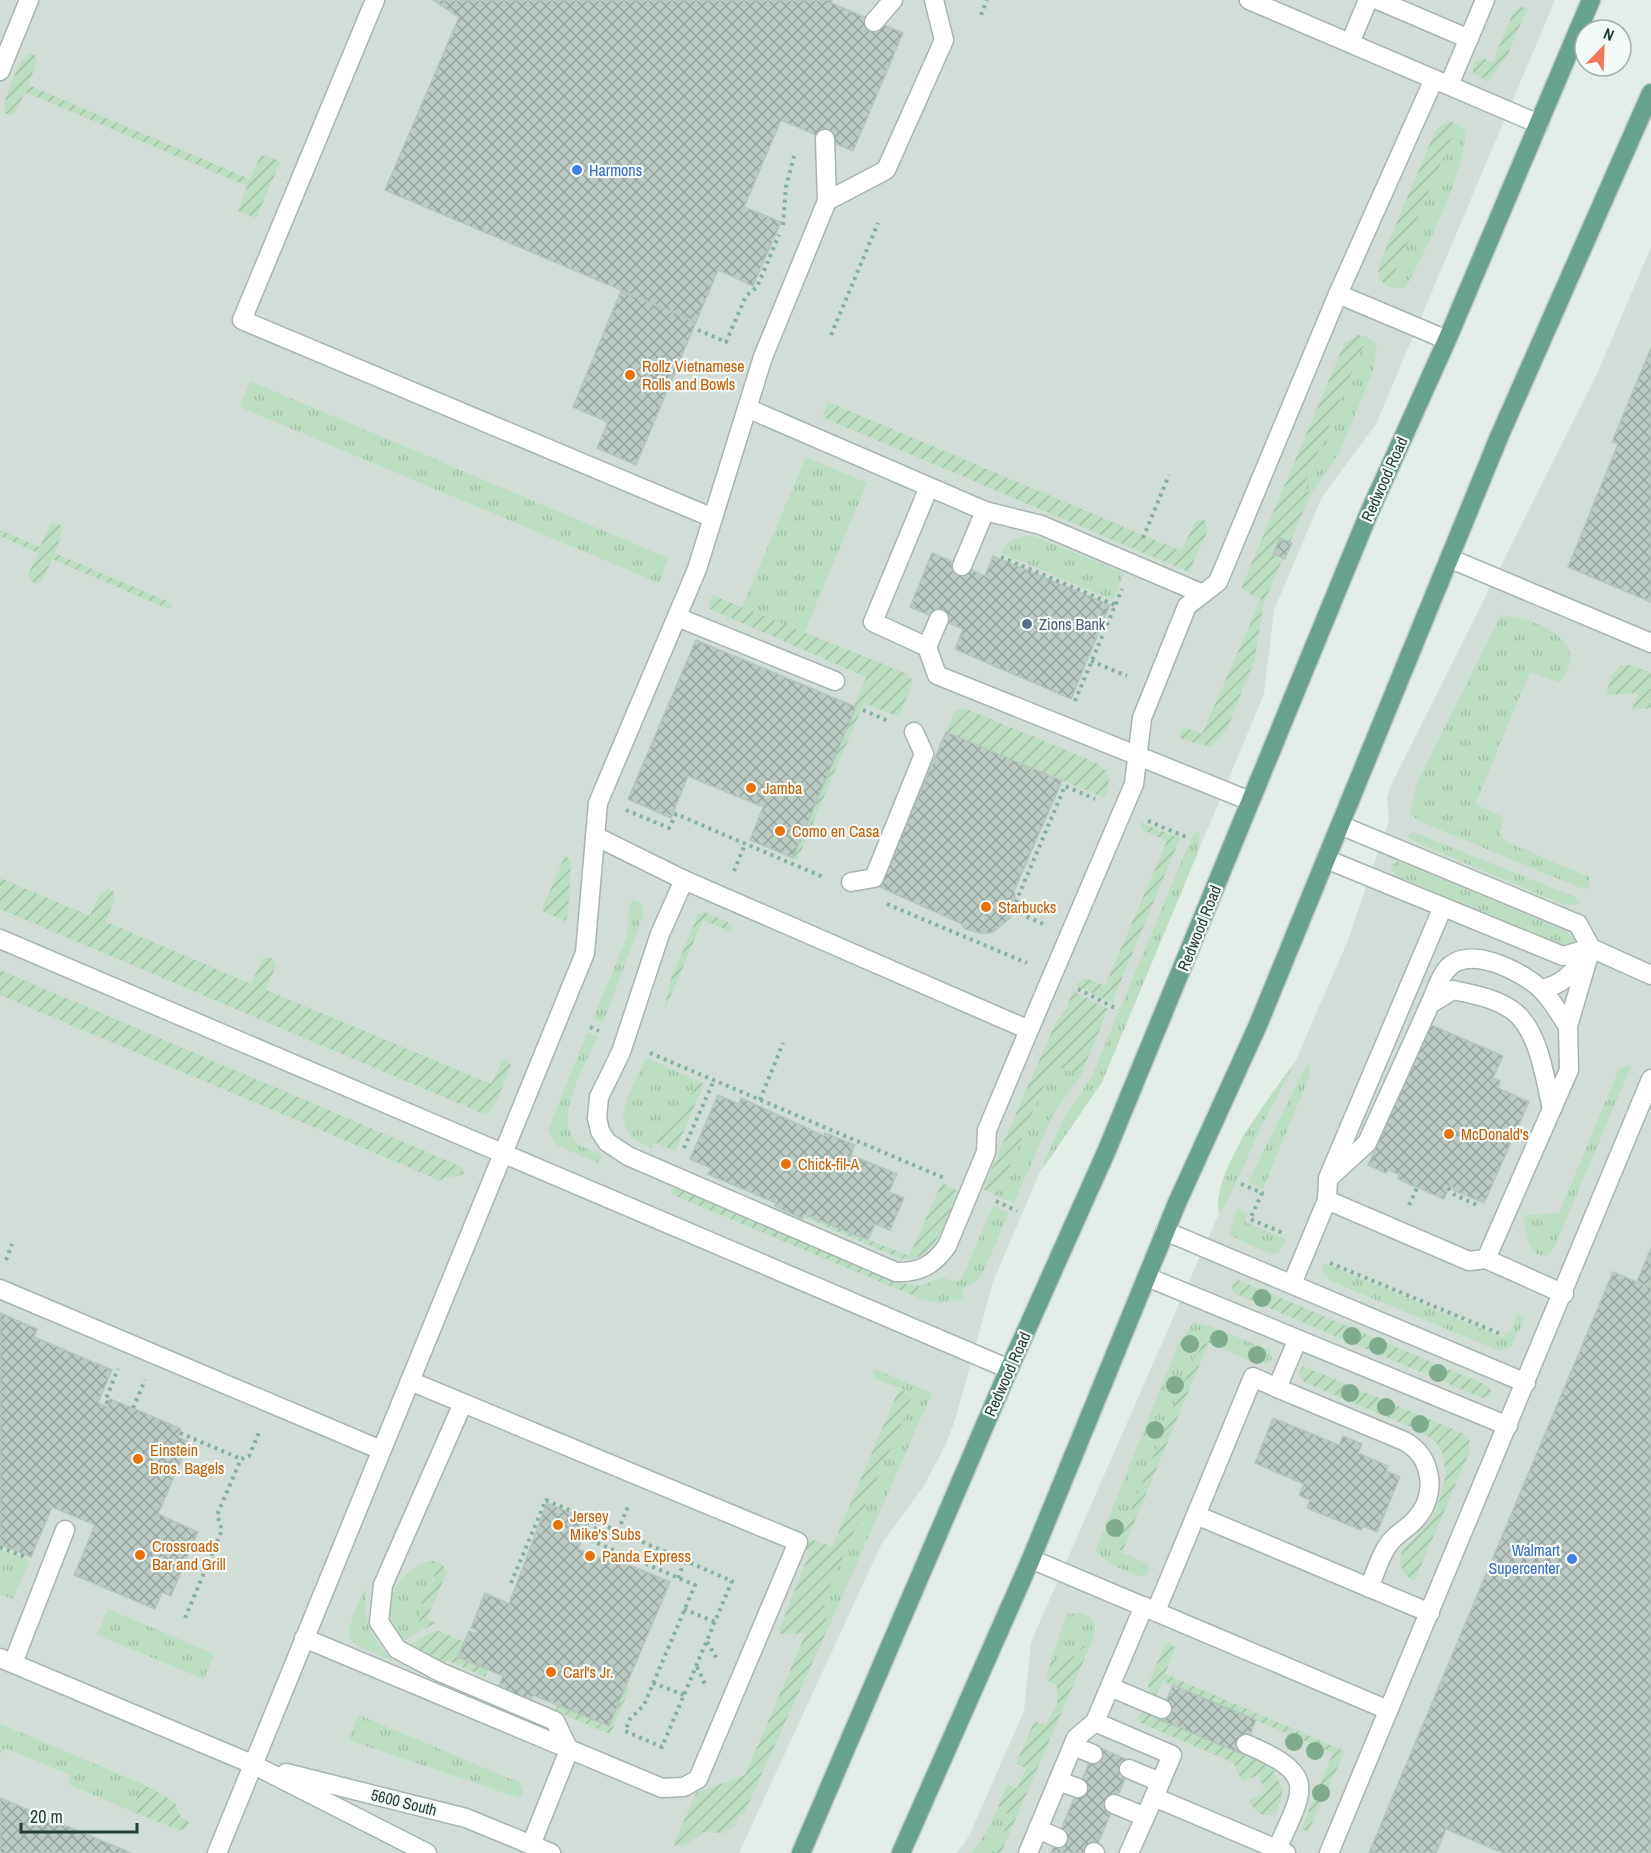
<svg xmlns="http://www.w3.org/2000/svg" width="1651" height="1853" viewBox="0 0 1651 1853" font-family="'Archivo Narrow',sans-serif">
<defs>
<pattern id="grass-tufts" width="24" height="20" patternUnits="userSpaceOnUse" patternTransform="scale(1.5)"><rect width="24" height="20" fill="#bcdec3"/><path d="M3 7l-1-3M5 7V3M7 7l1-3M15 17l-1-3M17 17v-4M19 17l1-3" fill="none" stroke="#a1c0a8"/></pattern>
<pattern id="garden-furrows" width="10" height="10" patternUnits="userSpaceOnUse" patternTransform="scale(1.5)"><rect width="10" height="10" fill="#bcdec3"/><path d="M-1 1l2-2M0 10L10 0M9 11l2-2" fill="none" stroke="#a1c0a8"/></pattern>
<pattern id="building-cross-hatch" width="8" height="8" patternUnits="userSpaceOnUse" patternTransform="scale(1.5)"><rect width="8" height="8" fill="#bbcac3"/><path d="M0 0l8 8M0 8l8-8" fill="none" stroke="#98a59f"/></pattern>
</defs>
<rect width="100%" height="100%" fill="#e3ede8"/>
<!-- built -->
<g fill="#d1ddd6">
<polygon points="0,0 1555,0 1376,424 1322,497 1274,610 1264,694 1102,1082 1040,1172 993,1282 955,1420 946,1444 925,1484 881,1545 739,1853 0,1853"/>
<polygon points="1651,247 1651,1853 957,1853 969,1836 1024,1711 1031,1643 1035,1633 1219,1213 1218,1200 1223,1183 1243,1136 1295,1062 1348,940 1389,820 1387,797 1391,785 1597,374"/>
</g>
<!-- grass -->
<g fill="url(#grass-tufts)">
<path d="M1457,124L1466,130C1464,174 1427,248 1405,288L1389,287Z"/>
<polygon points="1367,337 1377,345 1373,371 1339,453 1310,495 1305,484"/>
<polygon points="250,381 668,558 659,583 240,407"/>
<polygon points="806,457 867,483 804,633 742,608"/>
<polygon points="1026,535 1036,537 1124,573 1113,600 1001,553 1011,540"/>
<path d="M1501,615C1533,618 1596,641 1559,682L1530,672L1475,804L1503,817L1500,833L1506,842L1589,877V889L1578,887L1419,821L1409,813L1418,781Z"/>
<polygon points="1200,831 1198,852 1102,1082 1044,1167 1043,1165 1062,1122 1091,1078 1193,834"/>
<polygon points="1413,832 1575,897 1581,903 1567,906 1427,847 1407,837"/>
<polygon points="1398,861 1572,934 1574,942 1568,947 1395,875 1391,870 1393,864"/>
<polygon points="632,900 641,903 644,913 603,1023 593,1018 627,937 629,906"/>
<path d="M587,1033L598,1036C586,1064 549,1121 580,1145C586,1149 595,1152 602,1155L598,1163L556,1145L548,1130Z"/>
<path d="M646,1058L698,1081L684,1109L662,1126L651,1148C602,1128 631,1094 646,1058Z"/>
<path d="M1295,1062L1261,1127L1227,1202L1219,1213C1211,1171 1271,1095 1295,1062Z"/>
<polygon points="1308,1062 1310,1074 1263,1189 1248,1182"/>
<path d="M1632,1064L1554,1248L1547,1255C1528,1259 1526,1232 1523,1218L1525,1215L1559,1213L1619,1069Z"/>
<polygon points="1061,1068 1081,1075 1052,1116 1014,1203 997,1196 1049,1074"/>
<polygon points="993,1206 1009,1213 981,1277 961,1291 965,1300 936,1302 919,1298 921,1286 942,1277 955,1282 961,1280"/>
<polygon points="1237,1208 1248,1213 1245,1222 1286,1239 1279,1253 1272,1255 1232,1236 1230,1233"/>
<polygon points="1323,1263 1503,1338 1507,1332 1510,1333 1518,1313 1525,1318 1511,1347 1500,1351 1331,1281 1323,1273"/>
<polygon points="1193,1323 1207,1325 1269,1350 1272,1358 1268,1363 1258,1364 1204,1341 1200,1346 1116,1546 1119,1551 1148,1564 1149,1571 1143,1577 1111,1565 1095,1551 1178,1345"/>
<polygon points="874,1369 932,1393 829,1626 824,1611 826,1595 912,1396 909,1392 876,1379 873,1376"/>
<polygon points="0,1549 29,1561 13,1599 0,1594"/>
<path d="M431,1561C440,1586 414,1607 422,1630L404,1641C375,1612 395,1570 431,1561Z"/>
<path d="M364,1590L367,1592C360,1619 375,1644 394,1661C341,1640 341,1643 364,1590Z"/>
<polygon points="108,1609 214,1654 204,1679 97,1635"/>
<path d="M1079,1613C1100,1619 1097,1628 1090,1646H1083C1076,1658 1066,1663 1052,1657L1067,1614Z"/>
<polygon points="359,1715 520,1783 523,1791 520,1798 348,1740"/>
<polygon points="0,1724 143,1784 131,1811 68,1784 71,1775 5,1748 0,1755"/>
<polygon points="998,1806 1005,1809 1009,1820 995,1853 972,1853 988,1830"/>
</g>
<!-- garden -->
<g fill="url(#garden-furrows)">
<polygon points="1522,7 1527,9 1507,56 1488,81 1473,73 1473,63 1483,58 1492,63 1514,11"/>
<path d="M29,53L35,55L37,61L28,85L250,179L261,155L278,160L279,165L256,218L238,211L247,186L25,92L15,113L10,115L5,113C0,105 20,57 29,53Z"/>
<path d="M1449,121L1457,124L1389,287C1377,280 1377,272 1381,260L1434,134L1439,127Z"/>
<polygon points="1358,335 1367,337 1305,483 1310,495 1290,542 1280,538 1273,553 1283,558 1263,605 1255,658 1227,729 1211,747 1181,739 1179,734 1184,727 1202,734 1261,599 1244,591 1242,586 1345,342"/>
<polygon points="828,402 1181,551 1196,521 1200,519 1206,521 1207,532 1189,572 822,417"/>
<polygon points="51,523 59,524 63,528 55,553 171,603 172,607 168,609 52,559 42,581 37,584 31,581 28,575 38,553 0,536 0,530 40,547"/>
<polygon points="712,595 905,673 913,681 900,715 894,715 864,703 797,860 793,858 866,677 710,609 709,604"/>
<polygon points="1621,665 1630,665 1651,673 1651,708 1632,710 1638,693 1606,695 1611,677"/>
<path d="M964,708L1099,764C1112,775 1110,783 1105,798L946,732L955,711Z"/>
<polygon points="1141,823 1180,838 1112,1002 1075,985 1085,978 1105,986 1167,841 1141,829"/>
<polygon points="565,856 571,860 568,916 565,921 544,912 542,909"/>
<polygon points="0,878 90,916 100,894 107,889 113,891 115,897 106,922 251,984 263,958 271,958 276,965 266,990 491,1084 502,1061 507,1059 511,1065 494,1107 486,1115 0,909"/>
<polygon points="705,912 728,922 733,927 732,932 703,920 664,1011 671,979 697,918 695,916"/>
<polygon points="0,970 462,1167 464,1174 439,1180 0,995"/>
<polygon points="1073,991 1108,1009 1081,1075 1061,1068 1049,1074 997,1196 983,1189 1056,1022 1067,1007"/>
<polygon points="698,1081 704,1084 675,1151 654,1142 665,1122 684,1109"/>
<path d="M942,1183L958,1191C947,1215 935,1268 899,1258L804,1217L805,1214L909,1256Z"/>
<polygon points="674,1186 905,1284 921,1286 919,1298 671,1194"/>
<polygon points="1238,1280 1488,1386 1491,1390 1491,1396 1482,1398 1234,1293 1231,1285"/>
<polygon points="1204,1341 1208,1344 1122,1552 1116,1546 1191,1365"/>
<polygon points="1303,1366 1462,1433 1469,1439 1469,1453 1414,1582 1403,1572 1400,1565 1402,1551 1430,1522 1437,1508 1446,1474 1443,1454 1436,1442 1418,1430 1304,1382 1298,1374"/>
<polygon points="899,1389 911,1394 910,1404 826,1595 824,1611 829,1626 743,1815 739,1814 734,1826 725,1833 703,1832 686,1845 676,1846 674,1844 696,1793 745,1775 806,1633 779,1634 779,1630 809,1554 805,1547 807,1542 813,1540 832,1547"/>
<path d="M431,1561L440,1562L447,1572L427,1618L436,1623L422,1630C414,1608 424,1599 434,1580Z"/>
<polygon points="436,1630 465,1642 459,1657 488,1669 485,1677 447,1660 445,1663 408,1646"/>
<polygon points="1169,1642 1175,1648 1165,1674 1345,1751 1308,1832 1302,1829 1303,1825 1333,1753 1163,1681 1156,1695 1149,1692 1148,1685 1165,1644"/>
<path d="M1083,1646H1090L1001,1853H995L1009,1820L1005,1809L998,1806L1007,1785L1017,1789L1026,1768L1016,1764L1034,1722L1046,1724L1057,1704V1686L1046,1679L1052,1657C1066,1663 1076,1658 1083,1646Z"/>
<polygon points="626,1686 630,1688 610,1734 555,1711 558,1705 609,1726"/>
<path d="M1143,1712L1272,1767L1283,1790L1277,1812C1265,1820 1254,1812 1249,1800L1266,1793L1258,1775L1242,1782L1234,1763L1141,1723L1137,1717Z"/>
<polygon points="143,1784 175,1802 181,1818 187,1819 189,1823 185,1830 179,1830 131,1811"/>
</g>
<!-- building -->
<g fill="url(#building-cross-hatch)" stroke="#b5c6be" stroke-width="1.5">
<polygon points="433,0 832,0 831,3 903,33 853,151 781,120 744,207 781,222 766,256 753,286 718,270 696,322 385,190 459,17"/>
<polygon points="621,291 696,322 636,465 597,448 608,422 573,407"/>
<polygon points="1651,348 1651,602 1568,567 1618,444 1612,442"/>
<polygon points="1280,538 1292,543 1285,559 1273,554"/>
<polygon points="932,553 985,576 993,556 1110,605 1071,699 955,649 963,629 910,607"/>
<polygon points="696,640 856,707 793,858 750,840 763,807 688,776 671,818 628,799"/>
<polygon points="946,732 1062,781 1014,891 1016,902 1010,918 993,932 984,934 965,929 960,923 880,887"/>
<polygon points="1431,1025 1503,1056 1493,1078 1500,1081 1498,1088 1529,1102 1484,1203 1455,1191 1450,1185 1444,1199 1398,1179 1399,1175 1388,1169 1386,1173 1368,1165"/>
<polygon points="718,1095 739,1104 741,1098 824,1136 825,1133 855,1145 851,1155 897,1174 889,1192 904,1198 890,1230 875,1224 868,1239 857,1236 805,1214 803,1219 775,1206 776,1203 708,1174 711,1168 690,1159"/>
<polygon points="1651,1248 1651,1288 1637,1282"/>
<polygon points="1613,1272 1651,1288 1651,1853 1503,1853 1446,1829 1436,1853 1369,1853"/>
<polygon points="0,1313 37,1329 34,1337 112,1370 98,1403 107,1407 110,1399 133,1408 181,1429 178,1437 189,1442 158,1514 198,1532 171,1596 162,1592 155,1609 74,1575 95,1525 52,1507 31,1557 0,1544"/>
<polygon points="1273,1418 1339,1445 1343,1436 1362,1444 1358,1453 1388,1466 1386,1471 1400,1477 1377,1532 1363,1526 1361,1530 1307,1508 1310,1500 1299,1495 1304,1484 1255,1463"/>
<polygon points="547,1503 583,1518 581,1521 589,1524 578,1549 608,1562 610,1557 670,1582 609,1726 533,1695 529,1705 497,1691 503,1676 458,1657 469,1631 476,1634 477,1630 471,1628 485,1593 509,1604"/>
<polygon points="1173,1685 1256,1720 1242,1754 1158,1719"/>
<polygon points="1096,1746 1132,1762 1094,1853 1051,1853"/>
<polygon points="0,1798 131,1853 0,1853"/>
</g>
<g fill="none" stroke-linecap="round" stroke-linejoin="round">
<!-- lane casing -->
<g stroke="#a6b5af" stroke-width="21">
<g id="lane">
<polyline points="375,0 242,320 713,518"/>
<polyline points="1249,0 1539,124"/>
<polyline points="1378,0 1469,39"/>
<polyline points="874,22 893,0"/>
<polyline points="1350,43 1368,0"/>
<polyline points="0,71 29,0"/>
<polyline points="1449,85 1485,0"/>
<polyline points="825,139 827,201"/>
<polyline points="1338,294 1447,340"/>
<polyline points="747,408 985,511 1041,525 1203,594"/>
<polyline points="929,487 873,622 927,647 937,675 1250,801"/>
<polyline points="1451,559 1651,643"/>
<polyline points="962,566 985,511"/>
<polyline points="677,617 835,681"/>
<polyline points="927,647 939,619"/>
<polyline points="1340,825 1578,924 1591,948 1651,975"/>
<polyline points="595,836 684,880 1029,1030 1134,784 1142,718 1187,606 1218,582 1338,294 1434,79"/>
<polyline points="1326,859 1563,956 1591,948"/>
<path d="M684,880L660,934L621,1052L599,1097L597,1118L600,1131L607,1142L628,1156L896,1272C919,1273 934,1265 947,1246L986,1152L987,1130L1029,1030"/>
<polyline points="851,882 874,878 924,754 914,732"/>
<polyline points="0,939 1009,1369"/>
<path d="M1541,989C1563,985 1572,973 1585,957"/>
<path d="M1430,1004C1435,993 1439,979 1446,970C1468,943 1520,971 1540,988C1551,998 1559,1014 1568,1026"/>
<path d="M1331,1176L1367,1143L1430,1004L1453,990C1472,994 1495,998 1512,1010C1539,1029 1545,1079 1552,1109"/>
<polyline points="1327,1200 1469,1261 1486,1259 1569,1070 1568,1026 1591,948"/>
<polyline points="1165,1231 1526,1383"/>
<polyline points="1486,1259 1564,1294"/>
<polyline points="1147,1277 1508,1426"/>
<polyline points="1292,1284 1327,1200 1328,1178 1442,909"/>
<polyline points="0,1289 381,1450"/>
<polyline points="1297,1341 1277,1388 1253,1377 1196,1515 1430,1613"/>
<path d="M1277,1388L1404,1441C1433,1456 1438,1496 1415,1520C1407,1529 1394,1535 1388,1545C1379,1558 1375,1574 1369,1588"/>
<polyline points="463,1403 383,1585 379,1622 397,1649 440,1672 555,1721 569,1750 531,1845"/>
<polyline points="1031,1559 1388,1710"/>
<polyline points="1156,1611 1196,1515"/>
<polyline points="304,1638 662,1788 684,1787 698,1779 798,1542 410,1381"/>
<polyline points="13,1663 65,1530"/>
<polyline points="1110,1687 1162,1709"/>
<polyline points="1095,1722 1172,1755 1154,1797"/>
<path d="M1246,1744C1318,1775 1305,1787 1277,1849"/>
<polyline points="1073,1746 1093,1754"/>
<polyline points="1129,1769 1160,1782"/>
<polyline points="1058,1781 1078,1788"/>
<polyline points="1114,1804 1145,1817"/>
<polyline points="1038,1829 1058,1838"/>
<polyline points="1094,1852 1095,1853"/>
<polyline points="217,1853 585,953 598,803 697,569 763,357 827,201 886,170 944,40 934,0"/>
<polyline points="1028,1853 1076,1738 1095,1722 1144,1606"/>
<polyline points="1129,1853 1154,1797 1286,1853"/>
<polyline points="1329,1853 1651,1079"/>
</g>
</g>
<!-- street casing -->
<g stroke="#a6b5af" stroke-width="21">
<g id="street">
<polyline points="0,1658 252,1764 427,1853"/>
<polyline points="286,1773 466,1818 551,1853"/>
</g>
</g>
<!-- primary casing -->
<g stroke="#c1c9c6" stroke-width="21">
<g id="primary">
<polyline points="801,1853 1009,1369 1107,1150 1369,513 1447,340 1591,0"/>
<polyline points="901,1853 1031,1559 1177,1203 1258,1025 1499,437 1651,93"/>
</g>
</g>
<!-- path -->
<g stroke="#83b09f" stroke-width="4" stroke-dasharray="3 4.5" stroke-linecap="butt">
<polyline points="981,15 987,0"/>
<polyline points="783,225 786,187 794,156"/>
<polyline points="698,330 726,342 746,296 757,287 779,235"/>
<polyline points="831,335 878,223"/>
<polyline points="1143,538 1169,475"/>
<polyline points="1001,557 1115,605"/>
<polyline points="1091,661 1127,676"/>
<polyline points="1075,701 1122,589"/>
<polyline points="863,710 888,721"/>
<polyline points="626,810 669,828 676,814 823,877"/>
<polyline points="1148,821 1186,837"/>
<polyline points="734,871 745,844"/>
<polyline points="887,904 1027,963"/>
<polyline points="1043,924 1023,915 1015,906 1018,897 1065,786 1095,799"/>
<polyline points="1078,989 1115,1008"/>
<polyline points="590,1027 599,1031"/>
<polyline points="650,1053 944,1178"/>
<polyline points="760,1100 783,1043"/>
<polyline points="684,1148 714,1080"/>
<polyline points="1241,1184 1262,1193 1250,1219 1283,1233"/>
<polyline points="1448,1188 1455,1195 1479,1206"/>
<polyline points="996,1201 1017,1211"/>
<polyline points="1409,1205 1417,1188"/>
<polyline points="6,1260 12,1244"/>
<polyline points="1330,1263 1503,1335"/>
<polyline points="108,1403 105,1401 118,1369"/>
<polyline points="133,1408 145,1380"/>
<polyline points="180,1433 241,1459"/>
<polyline points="618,1531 629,1504"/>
<polyline points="0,1547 25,1557"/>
<polyline points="678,1578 685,1560"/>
<path d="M511,1583L546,1500C608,1527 670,1554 732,1581L662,1747L625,1731L630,1719L644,1705L695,1585L590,1540L598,1523"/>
<polyline points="684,1609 715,1622"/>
<polyline points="185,1618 222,1530 217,1515 241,1459 249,1456 260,1430"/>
<polyline points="707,1642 717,1659"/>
<polyline points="697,1667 705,1684"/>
<polyline points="653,1683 684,1695"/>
</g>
<!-- lane -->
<use href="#lane" stroke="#fff" stroke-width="18"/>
<!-- street -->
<use href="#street" stroke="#fff" stroke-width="18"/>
<!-- primary -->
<use href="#primary" stroke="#68a28f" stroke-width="18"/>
</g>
<!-- trees -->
<g fill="#7fab8e">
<circle cx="1262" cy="1298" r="9"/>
<circle cx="1352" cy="1336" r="9"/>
<circle cx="1219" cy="1339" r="9"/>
<circle cx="1190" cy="1344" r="9"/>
<circle cx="1378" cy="1346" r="9"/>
<circle cx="1257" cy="1355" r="9"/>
<circle cx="1438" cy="1373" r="9"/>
<circle cx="1175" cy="1385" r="9"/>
<circle cx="1350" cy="1393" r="9"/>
<circle cx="1386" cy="1407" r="9"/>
<circle cx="1420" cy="1424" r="9"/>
<circle cx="1155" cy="1430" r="9"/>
<circle cx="1115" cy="1528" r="9"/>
<circle cx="1294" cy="1742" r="9"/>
<circle cx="1315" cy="1751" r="9"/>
<circle cx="1321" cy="1793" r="9"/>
</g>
<!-- markers -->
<g fill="#3f7fe0" stroke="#f3f9f6" stroke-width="2">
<circle cx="577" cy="170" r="6"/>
<circle cx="1572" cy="1559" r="6"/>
</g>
<g fill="#e8710a" stroke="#f3f9f6" stroke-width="2">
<circle cx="630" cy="375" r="6"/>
<circle cx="751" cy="788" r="6"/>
<circle cx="780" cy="831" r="6"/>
<circle cx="986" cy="907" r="6"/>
<circle cx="1449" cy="1134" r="6"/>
<circle cx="786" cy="1164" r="6"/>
<circle cx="138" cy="1459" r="6"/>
<circle cx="558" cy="1525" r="6"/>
<circle cx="140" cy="1555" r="6"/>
<circle cx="590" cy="1556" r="6"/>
<circle cx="551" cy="1672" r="6"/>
</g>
<circle fill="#5c6f8a" stroke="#f3f9f6" stroke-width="2" cx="1027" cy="624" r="6"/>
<g text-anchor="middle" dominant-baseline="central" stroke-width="4.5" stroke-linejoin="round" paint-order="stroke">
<!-- shop labels -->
<g font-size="16" fill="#366cbe" stroke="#f3f9f6" text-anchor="start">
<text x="589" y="170">Harmons</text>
<text x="1560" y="1550" text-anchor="end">Walmart<tspan x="1560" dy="18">Supercenter</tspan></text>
</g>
<!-- food labels -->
<g font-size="16" fill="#c56008" stroke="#f3f9f6" text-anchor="start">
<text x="642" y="366">Rollz Vietnamese<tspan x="642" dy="18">Rolls and Bowls</tspan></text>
<text x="763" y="788">Jamba</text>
<text x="792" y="831">Como en Casa</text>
<text x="998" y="907">Starbucks</text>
<text x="1461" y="1134">McDonald's</text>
<text x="798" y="1164">Chick-fil-A</text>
<text x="150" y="1450">Einstein<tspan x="150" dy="18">Bros. Bagels</tspan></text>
<text x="570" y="1516">Jersey<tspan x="570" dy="18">Mike's Subs</tspan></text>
<text x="152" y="1546">Crossroads<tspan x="152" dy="18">Bar and Grill</tspan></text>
<text x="602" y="1556">Panda Express</text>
<text x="563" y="1672">Carl's Jr.</text>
</g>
<!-- street labels -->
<g font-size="16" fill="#233e35" stroke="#f3f9f6">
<text transform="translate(1384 479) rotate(-66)">Redwood Road</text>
<text transform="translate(1199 928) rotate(-68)">Redwood Road</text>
<text transform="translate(1007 1374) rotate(-66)">Redwood Road</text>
<text transform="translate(404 1802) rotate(14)">5600 South</text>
</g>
<!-- service labels -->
<g font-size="16" fill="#4e5e75" stroke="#f3f9f6" text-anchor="start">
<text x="1039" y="624">Zions Bank</text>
</g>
</g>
<!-- north arrow -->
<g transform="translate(1603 48) rotate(23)"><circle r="28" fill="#f3f9f6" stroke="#a0aea9" stroke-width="1.5"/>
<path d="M0-4.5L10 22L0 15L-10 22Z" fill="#f1775d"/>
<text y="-9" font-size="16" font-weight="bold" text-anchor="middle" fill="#233e35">N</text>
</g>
<!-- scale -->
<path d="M21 1823v9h116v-9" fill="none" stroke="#233e35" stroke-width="3"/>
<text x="30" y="1823" font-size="18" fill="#233e35" stroke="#f3f9f6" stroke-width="4.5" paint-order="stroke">20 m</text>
</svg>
